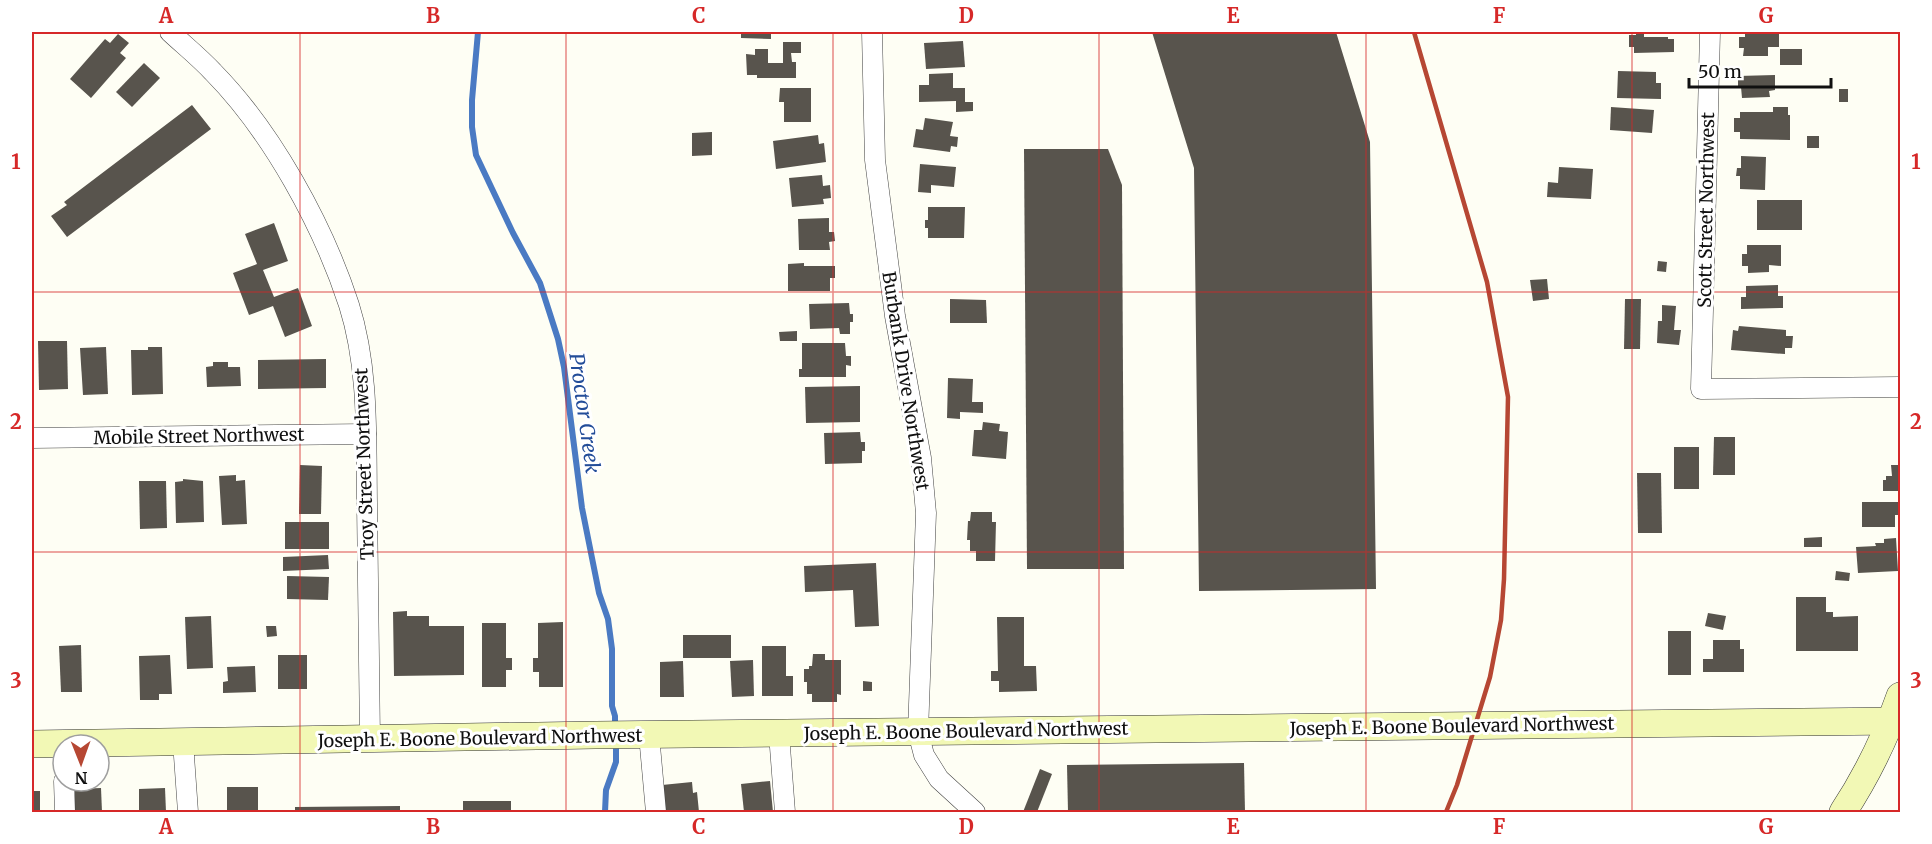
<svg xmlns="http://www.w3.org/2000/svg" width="1932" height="844" viewBox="0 0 1932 844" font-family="Merriweather,serif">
<rect width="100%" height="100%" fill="#fefef4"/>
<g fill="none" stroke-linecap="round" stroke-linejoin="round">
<!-- stream -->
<g stroke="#4a7ac3" stroke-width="6">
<polyline points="478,32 472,100 472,127 476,155 513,233 540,283 558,339 564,367 582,508 599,593 608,619 612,649 612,706 615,716 615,727"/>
<polyline points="605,812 606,790 616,762 616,740"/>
</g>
</g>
<!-- building -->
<g fill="#58544d">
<polygon points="741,32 771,32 771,39 741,38"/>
<polygon points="1152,32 1336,32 1370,142 1376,589 1199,591 1194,168"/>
<polygon points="1636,32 1644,32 1644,37 1668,37 1668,39 1674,39 1674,52 1634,53 1634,47 1629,47 1629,35 1636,35"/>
<polygon points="1745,32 1779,32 1779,47 1768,47 1768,56 1743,56 1744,48 1739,48 1739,37 1745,37"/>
<polygon points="118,34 129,43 120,53 126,58 91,98 70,79 105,39 110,43"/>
<polygon points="963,41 965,67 926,69 924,43"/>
<polygon points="783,42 801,42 801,53 791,53 792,62 796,62 796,78 757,78 757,75 747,75 746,54 755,55 755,49 768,49 768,63 783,63"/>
<rect x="1780" y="49" width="22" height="16"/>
<polygon points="144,63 160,78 132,107 116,92"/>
<polygon points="1618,71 1656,72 1656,83 1661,83 1661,99 1617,98"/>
<polygon points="953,73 953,88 965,88 965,102 973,102 973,111 956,112 956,101 919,102 919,85 929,85 929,74"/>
<polygon points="1775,75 1775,90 1769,91 1770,97 1742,98 1741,87 1738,87 1738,76"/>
<polygon points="780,88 811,88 811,122 784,122 784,102 779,102"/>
<rect x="1839" y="89" width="9" height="13"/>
<polygon points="192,105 211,129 67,237 51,216 67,205 64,202"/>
<polygon points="1611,107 1654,110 1652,133 1610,130"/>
<polygon points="1773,107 1788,107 1788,115 1790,115 1790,140 1740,139 1740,132 1734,132 1734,118 1740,118 1740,112 1773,112"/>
<polygon points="925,118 953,122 950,136 958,137 957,147 951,146 950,152 913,147 916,129 923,130"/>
<polygon points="712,132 712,155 692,156 692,133"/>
<polygon points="818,135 819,144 824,143 826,162 776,169 773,141"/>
<rect x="1807" y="136" width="12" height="12"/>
<polygon points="1024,149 1108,149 1122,185 1124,569 1027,569"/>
<polygon points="1741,156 1766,157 1765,190 1740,189 1740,176 1736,176 1737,168 1741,168"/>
<polygon points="920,164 956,167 954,187 931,185 931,193 918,192"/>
<polygon points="1559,167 1593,169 1591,199 1547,197 1548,182 1558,183"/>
<polygon points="822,175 823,186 830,185 831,198 823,199 824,204 792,207 789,178"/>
<rect x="1757" y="200" width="45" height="30"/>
<polygon points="928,207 965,207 964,238 928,238 928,228 925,228 925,220 928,220"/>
<polygon points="829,218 829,232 834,232 835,241 829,242 830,250 799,250 798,219"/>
<polygon points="274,223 288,261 263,270 274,297 298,288 312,326 285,337 273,306 249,315 233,273 257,264 245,234"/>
<polygon points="1747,245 1781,245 1781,266 1769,265 1769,272 1748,273 1748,266 1742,266 1742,254 1747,254"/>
<polygon points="1658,261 1667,262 1666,272 1657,271"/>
<polygon points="804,263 804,266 835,266 835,278 830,278 830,291 788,291 788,264"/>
<polygon points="1547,279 1549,299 1533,301 1530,280"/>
<polygon points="1778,285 1778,296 1783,296 1783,308 1741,309 1741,297 1746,297 1746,286"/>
<polygon points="950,299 986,300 987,323 950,323"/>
<polygon points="1625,299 1641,299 1640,349 1624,349"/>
<polygon points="849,303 850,314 853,314 853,322 850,322 850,334 840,334 839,328 810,329 809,304"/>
<polygon points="1662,305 1676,306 1674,330 1681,330 1679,345 1657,343 1658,321 1662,321"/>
<polygon points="1739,326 1786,330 1786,336 1793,336 1792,348 1785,348 1785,354 1731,350 1733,330 1738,331"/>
<polygon points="797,331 797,341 780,341 779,332"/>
<polygon points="38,341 67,341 68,389 39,390"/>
<polygon points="802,343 845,343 846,356 851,356 851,366 846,365 846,377 799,377 799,369 802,369"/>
<polygon points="106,347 108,394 83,395 80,348"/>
<polygon points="148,347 162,347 163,394 132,395 131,350 148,350"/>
<polygon points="326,359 326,388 258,389 258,360"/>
<polygon points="213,362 228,362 228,367 240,367 241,386 207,387 206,367 213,366"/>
<polygon points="948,378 973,379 972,402 983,402 983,413 960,412 960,419 947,418"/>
<polygon points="860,386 860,422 806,423 805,387"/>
<polygon points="983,422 1000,424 999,431 1008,432 1006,459 972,456 974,430 982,430"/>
<polygon points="860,432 861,442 865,442 865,451 862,451 862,463 825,464 824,433"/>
<polygon points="1714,437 1735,437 1735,475 1713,475"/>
<rect x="1674" y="447" width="25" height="42"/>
<polygon points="300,465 322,466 321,514 299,514"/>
<polygon points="1891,465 1900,465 1900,491 1883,491 1883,480 1886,480 1886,476 1892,476"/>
<polygon points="1637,473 1661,473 1662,533 1638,533"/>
<polygon points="236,475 236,481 245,480 247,524 222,525 219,476"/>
<polygon points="183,479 203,481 204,522 176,523 175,482 183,481"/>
<polygon points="139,481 166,481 167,528 140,529"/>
<polygon points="1862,502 1899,502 1900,515 1895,515 1895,527 1862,527"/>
<polygon points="971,512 992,512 992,522 996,522 995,561 976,561 976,551 970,551 970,540 967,540 968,521 970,521"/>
<rect x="285" y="522" width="44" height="27"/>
<polygon points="1822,537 1822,547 1804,547 1804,538"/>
<polygon points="1896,538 1898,571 1858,573 1856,547 1876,546 1875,543 1884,543 1884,539"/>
<polygon points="328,555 329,569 283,571 283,557"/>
<polygon points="876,563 879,626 855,627 853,590 805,592 804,566"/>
<polygon points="1836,571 1850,573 1849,581 1835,580"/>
<polygon points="287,576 329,577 328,600 287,599"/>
<polygon points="1796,597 1826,597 1826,612 1833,612 1833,617 1858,616 1858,651 1796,651"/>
<polygon points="407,611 407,616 429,616 429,626 464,626 464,675 394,676 393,612"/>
<polygon points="1708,613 1726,616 1723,630 1705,626"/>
<polygon points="211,616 213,668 187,669 185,617"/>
<polygon points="997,617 1024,617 1024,666 1036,666 1037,691 999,692 999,681 991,681 991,671 998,671"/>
<polygon points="563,622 563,687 539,687 539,672 533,672 533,658 538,658 538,623"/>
<polygon points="482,623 506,623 506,658 512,658 512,670 506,670 506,687 482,687"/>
<polygon points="266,626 276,626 277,636 267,637"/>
<rect x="1668" y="631" width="23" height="44"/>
<rect x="683" y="635" width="48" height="23"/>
<polygon points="1713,640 1740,640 1740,649 1744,649 1744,672 1703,672 1703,659 1713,659"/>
<polygon points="81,645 82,692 61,692 59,646"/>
<polygon points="762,646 786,646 786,676 793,676 793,696 762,696"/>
<polygon points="813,654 825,654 825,660 841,660 841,695 837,694 837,702 812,702 812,694 807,694 807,682 804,682 804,669 809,669 809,666 812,666"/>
<polygon points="170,655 172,694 159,694 159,700 140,700 139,656"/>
<rect x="278" y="655" width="29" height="34"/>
<polygon points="753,660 754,696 732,697 730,661"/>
<polygon points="683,661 684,697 660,697 660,662"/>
<polygon points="255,666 256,692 223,693 223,682 228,681 227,667"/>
<polygon points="863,681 872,682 872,691 863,691"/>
<polygon points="1244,763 1245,812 1068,812 1067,765"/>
<polygon points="1040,769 1052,774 1037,812 1023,812"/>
<polygon points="770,781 773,812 744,812 741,784"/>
<polygon points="692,782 693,793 697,792 699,812 665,812 662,785"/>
<rect x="227" y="787" width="31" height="25"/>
<polygon points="101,788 102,812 75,812 75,789"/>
<polygon points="165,788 166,812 139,812 139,789"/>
<rect x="32" y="791" width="8" height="21"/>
<rect x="463" y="801" width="48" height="11"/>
<polygon points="400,806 400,812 295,812 295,807"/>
</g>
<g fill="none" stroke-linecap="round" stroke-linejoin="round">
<!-- street casing -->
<g stroke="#434343" stroke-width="21">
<g id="street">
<path d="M170,32C184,45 200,58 213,72C272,132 323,225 349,305C369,368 366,437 367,503C368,581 369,660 370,739"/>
<polyline points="872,32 875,160 895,316 921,458 926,513 918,732 924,755 939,779 975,812"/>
<polyline points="1710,32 1701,389 1900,387"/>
<polyline points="32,438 366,434"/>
<polyline points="779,734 785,812"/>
<polyline points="649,735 656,812"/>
<polyline points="183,742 188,812"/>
<polyline points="64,781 65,812"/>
</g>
</g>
<!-- secondary casing -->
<g stroke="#323232" stroke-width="28">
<g id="secondary">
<polyline points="32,744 595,735 1900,721"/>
<path d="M1843,812C1866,777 1886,736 1900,696"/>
</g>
</g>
<!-- street -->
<use href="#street" stroke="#fff" stroke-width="20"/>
<!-- secondary -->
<use href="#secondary" stroke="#f2f8b5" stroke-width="27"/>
<!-- rail -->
<polyline stroke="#b64733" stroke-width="4.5" points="1414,32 1487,282 1508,397 1504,579 1501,620 1490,677 1457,785 1446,812"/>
</g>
<!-- grid -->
<path fill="none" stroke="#d62828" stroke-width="1.5" stroke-opacity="0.55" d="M300,32V812M566,32V812M833,32V812M1099,32V812M1366,32V812M1632,32V812M32,292H1900M32,552H1900"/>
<g text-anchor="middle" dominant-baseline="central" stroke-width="6" stroke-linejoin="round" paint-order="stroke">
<!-- street labels -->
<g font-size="18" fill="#101010" stroke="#fff">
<text transform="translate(1706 210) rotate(-89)">Scott Street Northwest</text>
<text transform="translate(906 381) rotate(81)">Burbank Drive Northwest</text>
<text transform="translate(199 436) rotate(-1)">Mobile Street Northwest</text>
<text transform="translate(364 464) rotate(-92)">Troy Street Northwest</text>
<text transform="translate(1452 726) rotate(-1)">Joseph E. Boone Boulevard Northwest</text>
<text transform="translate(966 731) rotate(-1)">Joseph E. Boone Boulevard Northwest</text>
<text transform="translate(480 738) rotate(-1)">Joseph E. Boone Boulevard Northwest</text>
</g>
<!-- water labels -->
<g font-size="20" font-style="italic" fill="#234d99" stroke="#fff">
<text transform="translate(585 413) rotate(82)">Proctor Creek</text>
</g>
</g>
<!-- border -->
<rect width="1932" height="844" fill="none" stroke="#ffffff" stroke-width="66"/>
<!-- north arrow -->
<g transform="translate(81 763) rotate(179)"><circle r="28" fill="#ffffff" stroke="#9f9f9f" stroke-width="1.5"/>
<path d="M0-4.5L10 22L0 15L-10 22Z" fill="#b64733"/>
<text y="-9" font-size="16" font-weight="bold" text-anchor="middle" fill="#101010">N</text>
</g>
<!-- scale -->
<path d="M1689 78v9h142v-9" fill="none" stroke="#101010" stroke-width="3"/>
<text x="1698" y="78" font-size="18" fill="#101010" stroke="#ffffff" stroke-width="4.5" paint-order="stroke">50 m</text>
<rect x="33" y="33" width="1866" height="778" fill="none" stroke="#d62828" stroke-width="2"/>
<g font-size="20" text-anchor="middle" font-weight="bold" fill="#d62828">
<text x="166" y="23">A</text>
<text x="433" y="23">B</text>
<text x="699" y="23">C</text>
<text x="966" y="23">D</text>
<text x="1233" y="23">E</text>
<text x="1499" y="23">F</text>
<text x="1766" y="23">G</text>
<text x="16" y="169">1</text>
<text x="1916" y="169">1</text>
<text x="16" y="429">2</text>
<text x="1916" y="429">2</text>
<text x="16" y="688">3</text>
<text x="1916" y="688">3</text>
<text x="166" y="834">A</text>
<text x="433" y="834">B</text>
<text x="699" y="834">C</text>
<text x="966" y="834">D</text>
<text x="1233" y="834">E</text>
<text x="1499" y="834">F</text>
<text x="1766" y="834">G</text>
</g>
</svg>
